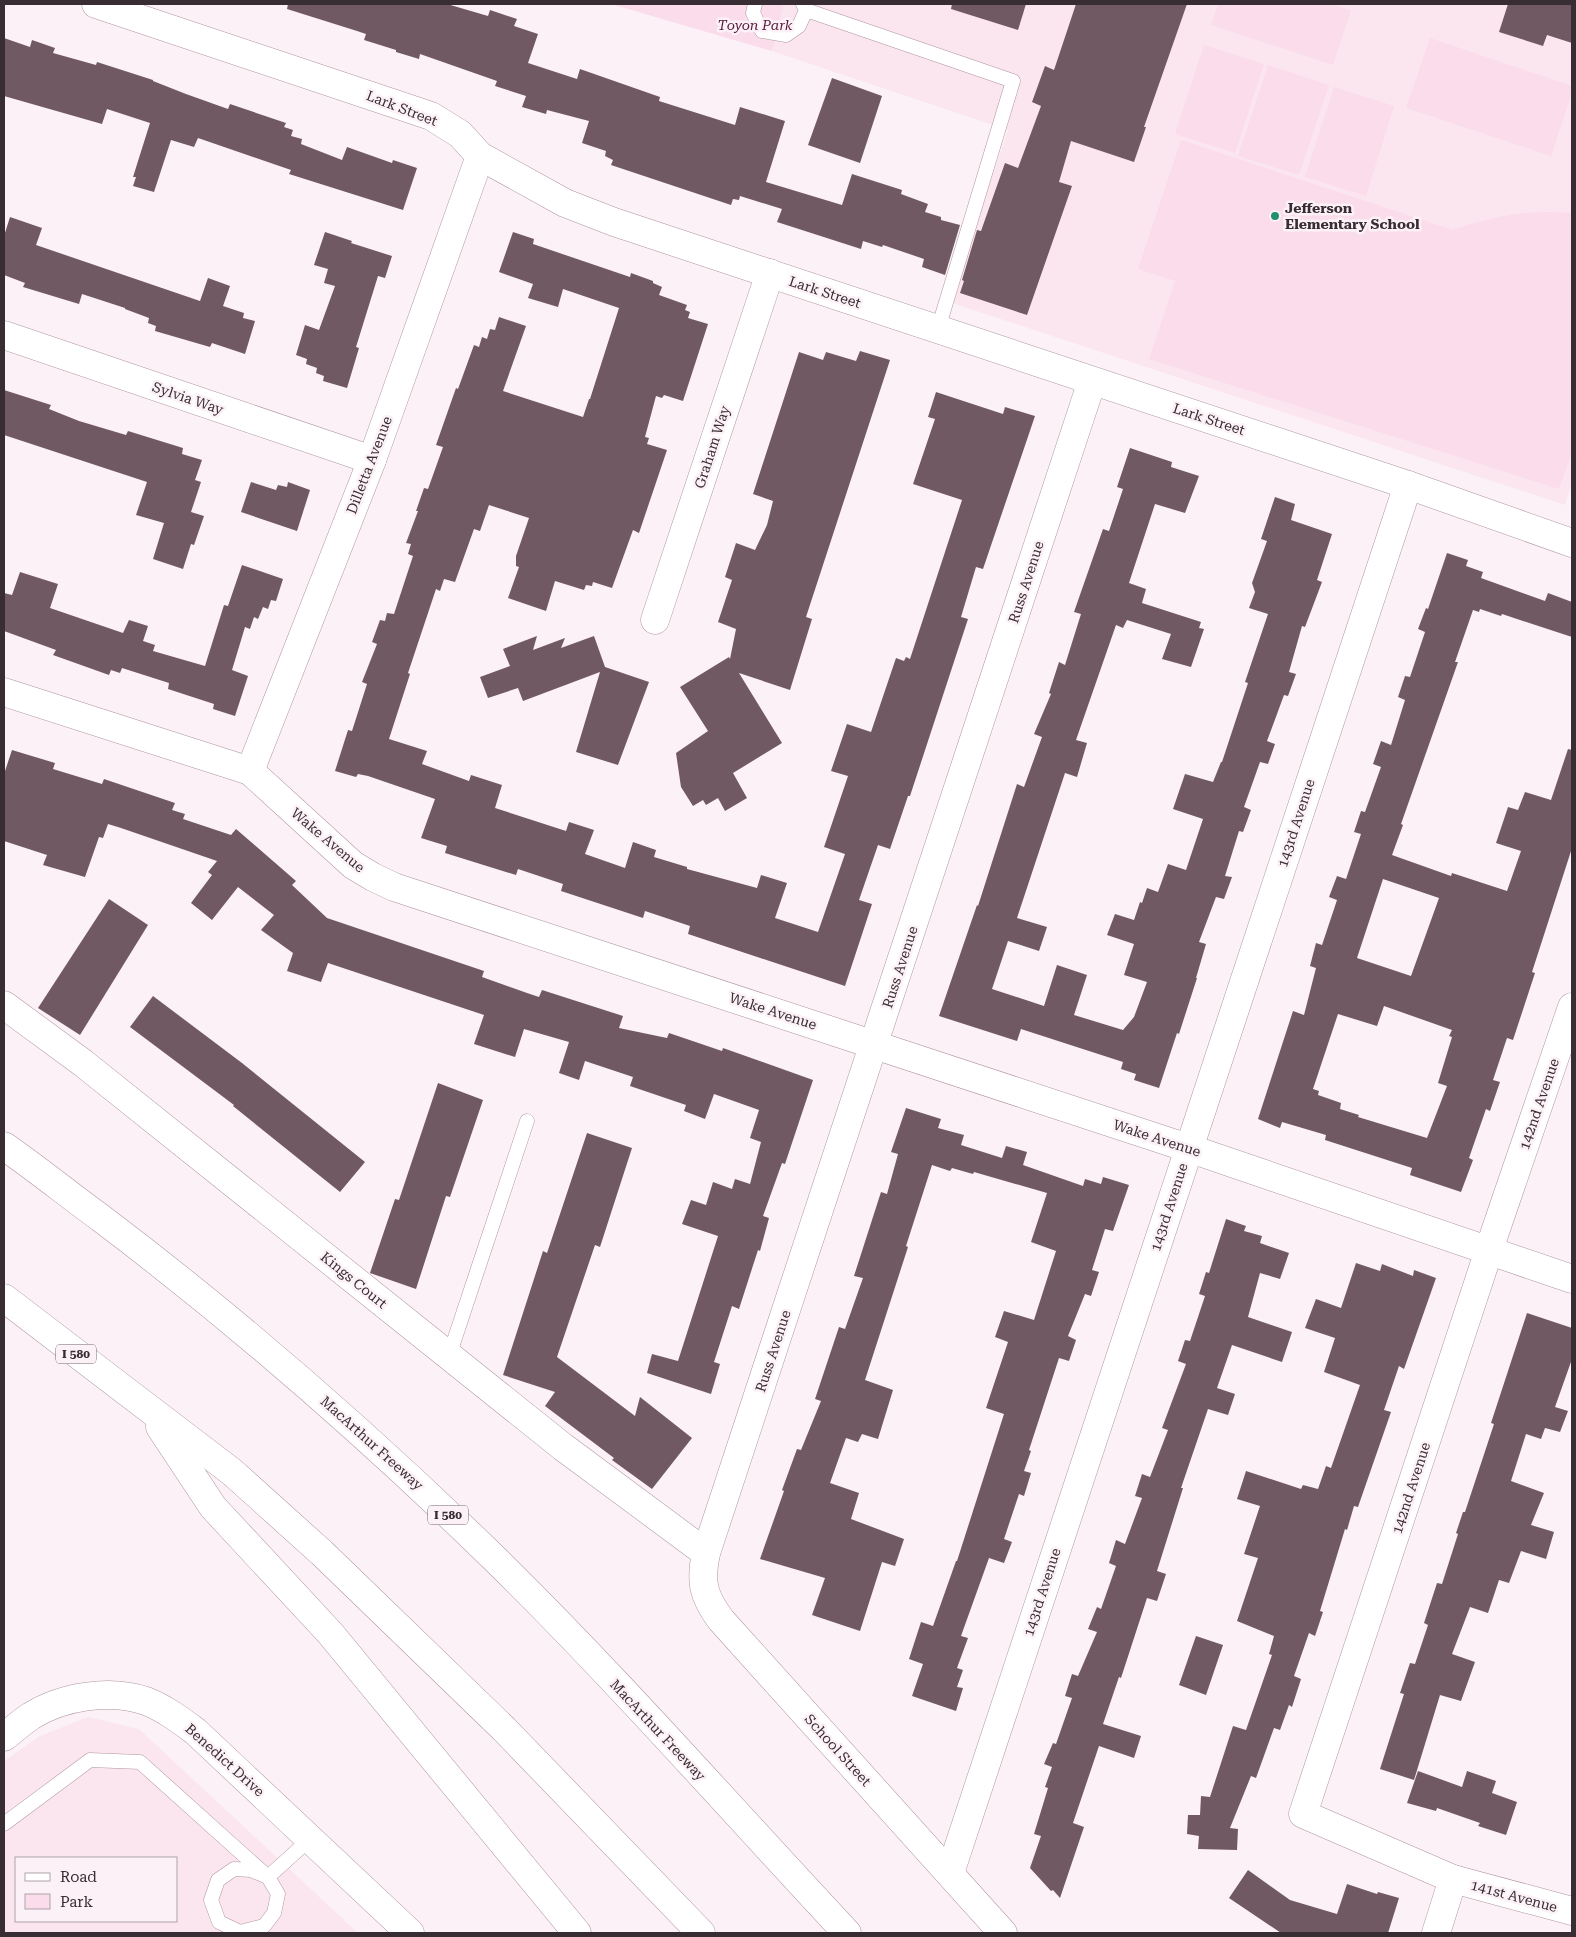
<svg xmlns="http://www.w3.org/2000/svg" width="1576" height="1937" viewBox="0 0 1576 1937" font-family="'Roboto Serif',serif">
<rect width="100%" height="100%" fill="#fcf1f6"/>
<!-- built -->
<g fill="#fbe6ef" fill-rule="evenodd">
<polygon points="784,4 1572,4 1572,483 1565,505 949,302 1008,130 772,51"/>
<path d="M88,1717L139,1729L358,1933H4V1761L40,1736ZM16,1858H176V1921H16Z"/>
</g>
<!-- green -->
<g fill="#fadcea">
<polygon points="611,4 784,4 772,51"/>
<polygon points="1218,4 1331,4 1351,10 1333,65 1211,25"/>
<polygon points="1430,38 1572,86 1572,93 1551,156 1406,108"/>
<polygon points="1204,45 1264,64 1235,153 1175,134"/>
<polygon points="1268,65 1329,85 1299,175 1238,156"/>
<polygon points="1334,87 1394,106 1366,196 1305,177"/>
<path d="M1181,140L1453,230C1491,216 1532,209 1572,213V453L1559,489L1149,359L1175,281L1138,269Z"/>
</g>
<!-- building -->
<g fill="#715964" fill-rule="evenodd">
<polygon points="288,4 447,4 488,16 490,10 517,19 514,26 538,34 528,63 577,79 580,69 660,97 659,101 735,125 740,107 785,121 766,182 842,205 852,174 902,190 901,194 928,204 925,212 941,217 941,220 960,225 945,275 922,267 924,259 883,245 882,247 863,241 861,249 777,222 782,209 740,196 739,200 733,199 731,205 611,165 613,160 605,156 606,151 582,143 589,121 547,110 546,114 522,107 526,96 495,86 497,81 420,54 419,59 396,52 396,50 364,40 366,34 357,31 287,9"/>
<polygon points="952,4 1026,4 1018,30 951,9"/>
<polygon points="1076,4 1187,4 1144,127 1146,127 1134,162 1071,141 1059,182 1072,186 1027,315 960,293 964,281 962,280 977,230 981,231 1005,163 1018,168 1041,106 1032,102 1045,66 1054,70"/>
<polygon points="1508,4 1572,4 1572,43 1547,35 1543,46 1499,32"/>
<polygon points="4,38 30,47 32,40 55,48 53,53 96,65 97,62 153,80 153,81 186,94 228,109 230,104 286,123 284,127 293,130 291,136 302,139 301,144 342,160 347,147 392,163 393,160 417,168 403,210 289,174 291,170 198,138 194,147 171,140 154,192 133,186 136,177 133,177 150,123 107,109 102,124 4,96"/>
<polygon points="832,78 882,96 860,163 808,145"/>
<polygon points="10,217 42,228 36,245 200,301 208,278 230,286 223,306 244,313 243,318 255,321 245,354 212,343 210,347 155,331 156,326 148,323 149,318 125,309 125,308 82,294 79,304 23,287 25,283 4,275 4,236"/>
<polygon points="325,232 352,241 351,243 392,256 385,278 378,276 356,347 359,348 347,388 323,381 324,376 316,373 317,368 306,364 307,359 296,355 305,325 319,330 335,286 324,283 328,269 314,265"/>
<polygon points="513,232 534,239 533,244 630,277 631,273 653,281 653,283 662,287 659,295 687,305 685,310 690,312 688,318 708,324 683,401 664,395 662,398 656,396 645,437 649,438 647,444 667,450 639,533 633,530 612,588 593,582 592,586 586,585 584,590 555,581 546,611 508,598 519,567 516,566 516,556 529,518 489,505 480,531 474,529 455,582 444,579 440,591 436,589 408,673 410,674 389,739 427,751 422,764 469,781 471,775 502,785 495,808 566,831 569,822 594,830 585,854 625,868 633,842 656,850 654,857 687,867 687,869 757,888 761,875 787,883 775,918 818,932 845,854 824,847 848,776 831,771 847,724 871,732 896,658 904,661 906,657 910,659 962,500 913,484 935,419 928,417 936,392 1003,414 1005,407 1035,416 983,569 976,567 961,617 968,619 910,796 908,796 890,849 878,845 859,900 872,904 845,986 688,934 690,926 645,911 643,918 561,891 563,884 518,869 516,875 445,853 447,846 421,838 435,799 368,776 358,774 356,777 335,771 348,730 352,731 367,684 362,682 377,644 372,642 380,620 385,621 387,613 394,614 413,556 408,554 411,544 406,543 418,511 416,511 424,488 428,489 443,447 436,445 456,388 458,389 474,345 479,347 482,337 487,339 490,329 495,330 499,317 526,326 503,391 583,417 589,399 590,399 619,308 563,289 558,307 528,298 533,284 499,272"/>
<polygon points="860,351 890,360 806,617 812,619 790,690 739,673 782,743 733,773 747,798 725,811 718,798 706,805 703,800 693,806 681,787 676,753 708,731 680,687 729,657 730,659 736,629 718,622 732,580 725,577 736,543 755,550 767,525 773,501 753,494 799,352 823,360 826,352 856,361"/>
<polygon points="4,390 51,405 49,409 79,421 126,435 128,431 183,448 182,454 202,460 195,480 201,482 191,512 204,516 194,545 191,544 183,569 153,559 164,523 136,515 147,482 4,435"/>
<polygon points="1130,448 1172,462 1171,467 1199,476 1185,513 1155,504 1129,583 1146,589 1142,603 1201,622 1199,628 1204,629 1191,667 1162,659 1171,634 1127,620 1123,628 1116,625 1076,740 1087,743 1077,777 1065,773 1017,918 1047,927 1039,951 1008,941 992,989 1044,1006 1057,965 1087,975 1074,1015 1123,1030 1134,1017 1147,982 1124,975 1134,944 1107,935 1115,914 1134,920 1140,902 1142,903 1147,888 1158,892 1168,864 1186,870 1203,819 1173,809 1185,774 1213,782 1221,762 1222,762 1248,683 1245,682 1268,614 1249,608 1255,592 1252,583 1267,541 1261,539 1275,497 1295,504 1291,520 1332,534 1317,580 1322,582 1305,627 1302,626 1289,672 1296,674 1288,696 1284,695 1267,741 1275,744 1268,764 1260,762 1244,807 1251,810 1243,832 1239,831 1225,876 1232,877 1224,899 1216,897 1199,942 1206,944 1196,978 1197,978 1179,1034 1177,1033 1159,1088 1134,1080 1136,1074 1121,1069 1123,1062 1021,1029 1017,1041 939,1016 977,905 978,906 1017,784 1024,787 1042,737 1034,734 1051,694 1049,693 1059,662 1065,665 1081,614 1074,612 1103,529 1109,531 1123,489 1117,487"/>
<polygon points="251,482 276,490 278,485 287,487 288,482 310,490 297,531 241,512"/>
<path d="M1447,553L1468,560L1466,566L1483,572L1481,578L1545,601L1548,593L1572,602V637L1502,614L1501,616L1480,609L1479,612L1473,610L1455,662H1458L1401,824L1403,825L1392,855L1451,876L1452,873L1507,891L1521,851L1496,843L1508,807L1518,810L1525,792L1551,800L1568,749L1572,750V848L1532,972L1535,973L1513,1040L1507,1038L1493,1080L1500,1082L1490,1111L1486,1109L1469,1158L1473,1160L1461,1192L1410,1175L1412,1168L1325,1140L1326,1135L1282,1122L1280,1128L1258,1119L1293,1011L1304,1015L1316,968L1310,966L1316,943L1322,945L1337,900L1329,897L1337,876L1346,879L1361,834L1354,832L1361,811L1365,812L1381,767L1373,764L1381,741L1391,745L1405,700L1398,697L1405,676L1410,677L1425,632L1418,629L1426,608L1428,609ZM1383,879L1439,898L1411,976L1357,958ZM1384,1006L1452,1030L1449,1036L1452,1037L1438,1083L1447,1086L1427,1138L1358,1117L1359,1115L1340,1109L1341,1103L1318,1095L1319,1091L1313,1089L1338,1014L1377,1026Z"/>
<polygon points="242,565 283,579 276,601 271,600 268,609 263,607 258,619 254,617 250,629 245,627 232,670 248,676 235,716 213,709 214,704 168,689 169,683 122,668 120,673 111,670 109,675 53,655 56,650 4,631 4,593 12,595 20,572 58,584 50,608 123,633 129,620 148,626 143,641 155,645 153,651 205,666 224,605 228,606"/>
<polygon points="537,636 533,650 565,638 561,648 594,636 605,667 649,682 618,765 576,752 600,672 523,701 518,688 488,698 480,677 510,666 503,649"/>
<polygon points="12,750 55,763 53,769 102,784 104,779 175,803 172,810 185,814 183,819 231,835 236,829 296,881 292,885 327,918 484,971 482,977 527,993 539,997 542,990 623,1016 619,1028 667,1038 669,1033 722,1051 723,1048 813,1080 785,1164 782,1163 763,1216 769,1218 760,1251 758,1250 739,1309 732,1306 714,1362 720,1364 711,1394 647,1373 652,1354 678,1361 718,1236 682,1224 691,1200 706,1205 713,1182 732,1189 735,1179 750,1184 761,1142 750,1138 759,1110 714,1094 705,1119 684,1111 686,1105 630,1086 633,1077 585,1061 579,1080 559,1073 569,1042 524,1029 515,1057 474,1044 484,1015 328,963 321,982 287,971 293,953 261,930 274,915 238,887 212,920 191,903 212,875 208,872 217,861 121,828 108,824 103,838 99,837 85,877 43,865 47,855 4,841 4,774"/>
<polygon points="109,899 148,925 80,1035 38,1008"/>
<polygon points="153,996 242,1063 365,1162 340,1192 233,1106 234,1105 130,1027"/>
<polygon points="438,1083 483,1100 450,1197 446,1196 416,1289 370,1273 395,1199 399,1200"/>
<polygon points="906,1108 941,1119 938,1128 964,1135 961,1145 1002,1158 1006,1146 1027,1152 1023,1165 1083,1186 1085,1179 1101,1184 1103,1177 1129,1185 1113,1231 1105,1229 1092,1270 1099,1272 1091,1296 1085,1294 1068,1336 1076,1340 1069,1361 1059,1358 1029,1450 1031,1451 1024,1471 1031,1473 1024,1496 1019,1494 1004,1539 1012,1542 1004,1563 989,1558 961,1636 968,1638 957,1668 963,1670 957,1687 963,1688 956,1711 912,1696 923,1664 909,1659 921,1622 933,1626 956,1561 957,1561 1004,1414 986,1408 1008,1342 995,1337 1004,1311 1034,1320 1056,1251 1031,1242 1047,1193 974,1172 973,1174 952,1168 950,1171 932,1165 906,1246 908,1247 865,1380 893,1390 878,1439 862,1434 858,1442 846,1438 830,1483 859,1493 851,1519 904,1539 895,1566 882,1562 860,1631 812,1615 825,1578 760,1559 784,1491 782,1490 797,1449 801,1450 821,1401 815,1399 839,1327 845,1329 863,1278 854,1276 881,1192 887,1194 898,1154 891,1152"/>
<polygon points="587,1133 632,1148 600,1247 595,1245 557,1357 635,1416 640,1397 692,1438 652,1489 612,1460 614,1458 545,1406 555,1392 503,1375 543,1251 547,1253"/>
<polygon points="1226,1219 1246,1226 1244,1231 1262,1236 1260,1243 1289,1253 1280,1279 1260,1273 1248,1317 1292,1332 1282,1362 1232,1345 1217,1388 1235,1394 1228,1415 1208,1409 1181,1488 1183,1488 1157,1571 1166,1574 1157,1601 1147,1598 1121,1678 1119,1677 1103,1724 1141,1736 1134,1758 1099,1746 1073,1823 1084,1827 1060,1898 1053,1890 1051,1891 1030,1868 1041,1836 1034,1834 1048,1788 1045,1787 1052,1767 1044,1764 1053,1743 1056,1744 1072,1698 1065,1696 1072,1674 1078,1676 1097,1632 1088,1629 1097,1607 1101,1609 1116,1566 1109,1563 1116,1540 1125,1544 1142,1498 1135,1496 1142,1474 1150,1477 1168,1430 1162,1428 1186,1364 1178,1361 1185,1340 1190,1341 1205,1296 1199,1294 1206,1272 1209,1273"/>
<polygon points="1356,1263 1380,1271 1382,1264 1413,1276 1414,1270 1436,1278 1404,1369 1399,1366 1384,1410 1391,1412 1358,1507 1354,1506 1347,1530 1345,1529 1320,1611 1323,1612 1315,1636 1309,1633 1294,1676 1301,1679 1292,1707 1289,1705 1280,1730 1274,1728 1256,1778 1251,1776 1230,1828 1238,1829 1237,1850 1198,1849 1199,1836 1187,1834 1188,1815 1200,1815 1201,1796 1210,1797 1233,1726 1246,1730 1272,1655 1269,1654 1274,1636 1237,1621 1258,1558 1244,1554 1260,1506 1237,1499 1246,1471 1301,1489 1303,1485 1318,1489 1326,1466 1331,1468 1360,1385 1324,1372 1335,1338 1305,1328 1316,1299 1341,1308"/>
<polygon points="1527,1313 1572,1328 1572,1359 1555,1407 1568,1411 1560,1432 1545,1428 1541,1439 1526,1434 1511,1481 1544,1493 1531,1525 1554,1532 1546,1559 1521,1551 1509,1583 1499,1580 1488,1613 1470,1607 1452,1654 1475,1662 1461,1701 1440,1695 1414,1780 1380,1769 1404,1694 1400,1693 1410,1663 1415,1664 1428,1625 1424,1623 1437,1583 1442,1584 1458,1534 1456,1533 1463,1512 1465,1512 1494,1424 1491,1423"/>
<polygon points="1196,1636 1223,1645 1206,1695 1179,1685"/>
<polygon points="1418,1771 1462,1787 1467,1771 1496,1781 1492,1793 1517,1802 1506,1835 1478,1826 1480,1823 1437,1808 1436,1811 1407,1803"/>
<polygon points="1248,1870 1290,1900 1337,1914 1347,1884 1377,1894 1378,1892 1399,1898 1388,1933 1281,1933 1229,1898"/>
</g>
<g fill="none" stroke-linecap="round" stroke-linejoin="round">
<!-- service casing -->
<g stroke="#af95a1" stroke-width="15">
<g id="service">
<polyline points="755,4 753,13 762,31 786,35 799,26 806,10 803,4"/>
<polyline points="806,10 1013,81 938,329"/>
<polyline points="449,1356 527,1121"/>
<polyline points="4,1824 90,1760 140,1762 268,1877 278,1894 274,1913 264,1926 240,1932 219,1922 211,1900 218,1880 234,1869 251,1870 268,1877"/>
<polyline points="268,1877 310,1839"/>
</g>
</g>
<!-- minor casing -->
<g stroke="#af95a1" stroke-width="29">
<g id="minor">
<polyline points="96,4 431,116 460,134 480,156 565,203 614,222 1408,485 1572,543"/>
<polyline points="4,335 372,460"/>
<polyline points="655,620 770,273"/>
<polyline points="4,692 250,771 353,865 373,877 394,887 1188,1148 1572,1279"/>
<polyline points="250,771 372,460 480,156"/>
<polyline points="4,1005 83,1063 563,1447 706,1553"/>
<polyline points="1572,1007 1496,1229 1303,1814 1453,1879 1572,1911"/>
<path d="M4,1737C13,1730 22,1722 31,1716C63,1696 110,1689 146,1701C164,1708 180,1720 195,1731L410,1933"/>
<polyline points="950,1873 1408,485"/>
<path d="M1003,1933L721,1620C703,1596 700,1582 706,1553L1092,381"/>
<polyline points="1436,1933 1453,1879"/>
</g>
</g>
<!-- motorway casing -->
<g stroke="#af95a1" stroke-width="29">
<g id="motorway">
<path d="M4,1146C37,1169 69,1195 102,1219C241,1324 372,1439 497,1561C618,1680 731,1809 847,1933"/>
<polyline points="4,1298 232,1472 322,1553 504,1729 701,1933"/>
<polyline points="160,1427 213,1507 330,1633 577,1933"/>
</g>
</g>
<!-- service -->
<use href="#service" stroke="#fff" stroke-width="14"/>
<!-- minor -->
<use href="#minor" stroke="#fff" stroke-width="28"/>
<!-- motorway -->
<use href="#motorway" stroke="#fff" stroke-width="28"/>
</g>
<!-- markers -->
<circle fill="#218f70" stroke="#fcf1f6" stroke-width="2" cx="1275" cy="216" r="5"/>
<g text-anchor="middle" dominant-baseline="central" stroke-width="5" stroke-linejoin="round" paint-order="stroke">
<!-- shield labels -->
<g fill="#fcf1f6" stroke="#73686d" stroke-width="1">
<rect x="56" y="1344.5" width="40" height="19" rx="4"/>
<rect x="428" y="1505.5" width="40" height="19" rx="4"/>
</g>
<g font-size="12" font-weight="bold" fill="#382d32">
<text x="76" y="1354">I 580</text>
<text x="448" y="1515">I 580</text>
</g>
<!-- park labels -->
<g font-size="14" font-style="italic" fill="#56193c" stroke="#fcf1f6">
<text x="755" y="25">Toyon Park</text>
</g>
<!-- street labels -->
<g font-size="14" fill="#382d32" stroke="#fcf1f6">
<text transform="translate(402 108) rotate(21)">Lark Street</text>
<text transform="translate(825 292) rotate(18)">Lark Street</text>
<text transform="translate(188 398) rotate(19)">Sylvia Way</text>
<text transform="translate(1209 419) rotate(18)">Lark Street</text>
<text transform="translate(712 447) rotate(-72)">Graham Way</text>
<text transform="translate(369 465) rotate(-69)">Dilletta Avenue</text>
<text transform="translate(1026 582) rotate(-72)">Russ Avenue</text>
<text transform="translate(1296 823) rotate(-72)">143rd Avenue</text>
<text transform="translate(328 840) rotate(40)">Wake Avenue</text>
<text transform="translate(900 967) rotate(-72)">Russ Avenue</text>
<text transform="translate(773 1011) rotate(18)">Wake Avenue</text>
<text transform="translate(1539 1104) rotate(-71)">142nd Avenue</text>
<text transform="translate(1157 1138) rotate(18)">Wake Avenue</text>
<text transform="translate(1169 1207) rotate(-72)">143rd Avenue</text>
<text transform="translate(354 1280) rotate(39)">Kings Court</text>
<text transform="translate(773 1351) rotate(-72)">Russ Avenue</text>
<text transform="translate(372 1443) rotate(42)">MacArthur Freeway</text>
<text transform="translate(1411 1488) rotate(-72)">142nd Avenue</text>
<text transform="translate(1042 1592) rotate(-72)">143rd Avenue</text>
<text transform="translate(658 1730) rotate(47)">MacArthur Freeway</text>
<text transform="translate(838 1750) rotate(48)">School Street</text>
<text transform="translate(225 1760) rotate(42)">Benedict Drive</text>
<text transform="translate(1514 1896) rotate(15)">141st Avenue</text>
</g>
<!-- poi labels -->
<g font-size="14" font-weight="bold" fill="#382d32" stroke="#fcf1f6" text-anchor="start">
<text x="1285" y="208">Jefferson<tspan x="1285" dy="16">Elementary School</tspan></text>
</g>
</g>
<!-- border -->
<rect width="1576" height="1937" fill="none" stroke="#382d32" stroke-width="10"/>
<!-- legend -->
<rect x="15" y="1857" width="162" height="65" fill="#fcf1f6" stroke="#aea3a8"/>
<rect x="25" y="1873" width="25" height="8" fill="#ffffff" stroke="#aea3a8"/>
<text x="60" y="1882" font-size="15" fill="#382d32">Road</text>
<rect x="25" y="1894" width="25" height="15" fill="#fadcea" stroke="#aea3a8"/>
<text x="60" y="1907" font-size="15" fill="#382d32">Park</text>
</svg>
